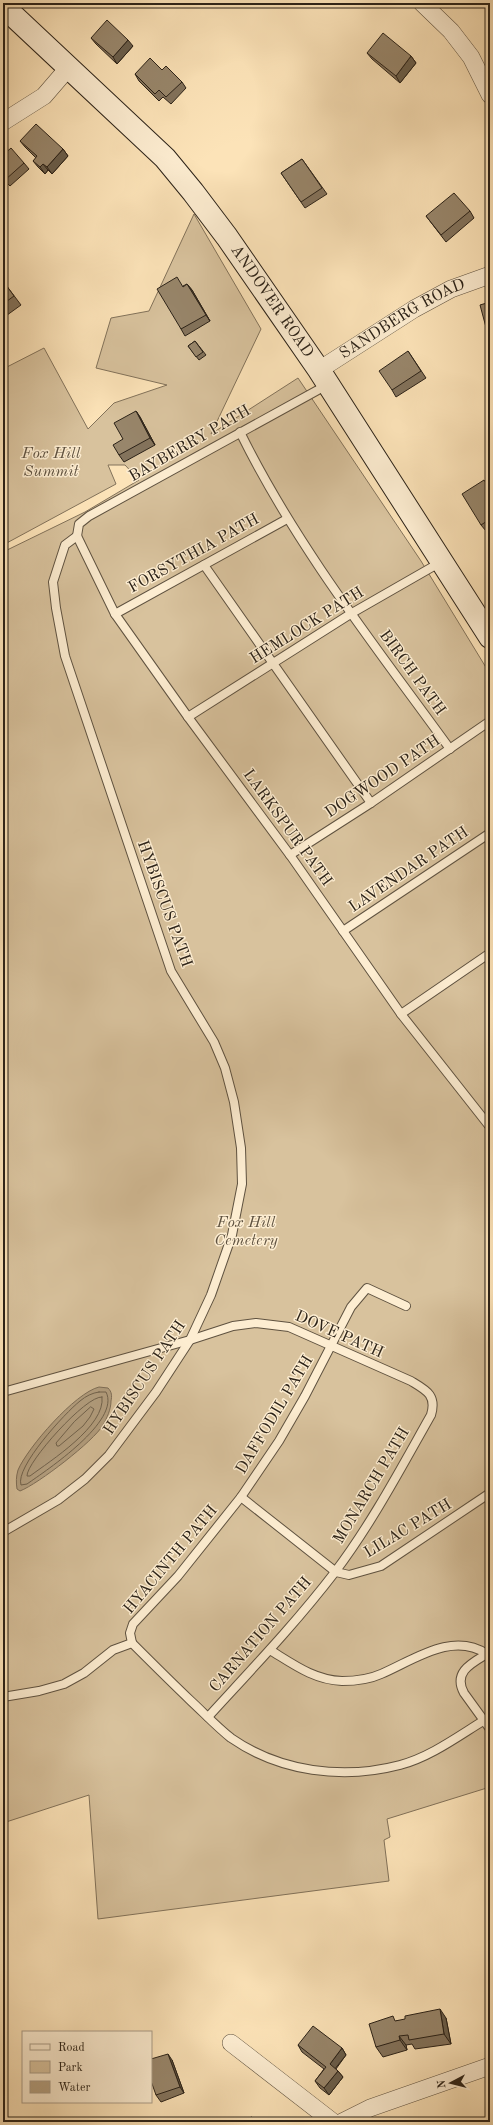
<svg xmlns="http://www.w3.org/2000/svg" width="493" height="2125" viewBox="0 0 493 2125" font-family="'Old Standard TT',serif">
<rect width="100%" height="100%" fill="#fce3b8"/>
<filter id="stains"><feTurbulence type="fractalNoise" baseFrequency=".005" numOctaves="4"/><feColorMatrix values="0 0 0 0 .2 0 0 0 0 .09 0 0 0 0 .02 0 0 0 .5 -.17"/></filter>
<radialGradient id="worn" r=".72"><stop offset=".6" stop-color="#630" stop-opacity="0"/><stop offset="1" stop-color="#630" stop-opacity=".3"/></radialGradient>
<!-- green -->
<polygon fill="#d8c29d" stroke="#82725a" points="194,214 261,329 211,434 298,378 421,561 490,674 490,1787 387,1819 390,1837 384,1840 389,1881 98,1919 89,1795 3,1823 3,552 85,512 139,480 125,465 108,465 116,484 3,545 3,369 44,348 88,429 114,403 167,385 96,368 111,318 149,311"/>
<!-- water -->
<path fill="#b5a182" stroke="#7e6e58" d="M99,1387L108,1388C112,1392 112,1396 111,1401C111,1409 107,1418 103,1425C94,1441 38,1484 20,1491L17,1489C16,1482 16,1477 18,1470C28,1447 75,1393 99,1387Z"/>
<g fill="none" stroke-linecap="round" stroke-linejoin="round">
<!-- shore -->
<g stroke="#70624d" stroke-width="1">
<path d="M99,1392H106C121,1421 47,1470 27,1484L21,1485C15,1467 65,1413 80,1401C86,1396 92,1393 99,1392Z"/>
<path d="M102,1397C106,1426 50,1461 30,1476H27C26,1463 86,1395 102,1397Z"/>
<polygon points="91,1407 94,1409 90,1417 83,1426 59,1446 57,1446 56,1443 74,1422"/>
</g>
<!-- service casing -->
<g stroke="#5f5240" stroke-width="10">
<g id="service">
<path d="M240,432C296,546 376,647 450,749"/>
<polyline points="77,536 115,614 188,717 290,855 401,1014 490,1127"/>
<polyline points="77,536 79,524 89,516 327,385"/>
<polyline points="204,565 371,803"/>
<polyline points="115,614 287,519"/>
<polyline points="188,717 352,613 441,562"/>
<polyline points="290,855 371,803 490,721"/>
<polyline points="343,931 490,833"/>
<polyline points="401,1014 490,953"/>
<path d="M3,1392L190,1340L233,1326L256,1323L289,1327L411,1381C426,1390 437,1395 431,1415C401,1468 372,1523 335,1572C296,1623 251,1670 208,1717"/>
<polyline points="241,1497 336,1572 349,1575 381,1566 490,1493"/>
<polyline points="3,1532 58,1500 85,1479 109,1455 156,1392 190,1340 211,1295 232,1235 242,1184 241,1148 234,1102 225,1068 214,1042 171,971 65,656 56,608 53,582 65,545 77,536"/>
<polyline points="132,1643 130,1633 133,1624 178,1576 241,1497 279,1441 305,1396 351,1307 367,1288 406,1306"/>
<path d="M132,1643C152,1663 171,1682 191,1701C204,1713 217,1727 231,1738C280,1772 343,1780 400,1765C430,1757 457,1737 483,1721"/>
<path d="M270,1650C293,1664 314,1680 342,1681C354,1681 370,1679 381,1674C414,1660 452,1631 487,1654"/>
<path d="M490,1652C474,1662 452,1671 464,1693L490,1729"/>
<polyline points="3,1697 39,1691 64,1684 84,1673 113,1650 132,1643"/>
</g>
</g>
<!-- minor casing -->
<g stroke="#5f5240" stroke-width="18">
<g id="minor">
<polyline points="422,3 451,31 471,57 490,95"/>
<polyline points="3,122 44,96 69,67"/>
<path id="s1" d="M319,370L414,309L451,289L490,275"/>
<polyline points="231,2043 333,2122"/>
<polyline points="342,2122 370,2108 490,2066"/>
</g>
</g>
<!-- secondary casing -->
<g stroke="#2b2218" stroke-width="24">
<g id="secondary">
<path id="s2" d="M3,6L165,158L193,192L227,237L319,370L490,637"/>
</g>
</g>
<!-- service -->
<use href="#service" stroke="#fdedd1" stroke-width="8"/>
<!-- minor -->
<use href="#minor" stroke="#fdedd1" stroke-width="17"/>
<!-- secondary -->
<use href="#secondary" stroke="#fdedd1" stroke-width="22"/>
</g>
<!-- wall -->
<g fill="#83735c" stroke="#2b2218">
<polygon points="91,38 133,46 117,64 96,44"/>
<polygon points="367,53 411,56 416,63 400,83 372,59"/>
<polygon points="162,70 182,82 186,88 171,104 163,97 159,101 139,81 135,74"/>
<polygon points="20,141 63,149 68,156 52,174 48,170 45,174 38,167 33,161 36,158 25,147"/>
<polygon points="3,155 24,163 29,169 10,186 3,179"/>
<polygon points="302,159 327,194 305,208 281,173"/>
<polygon points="470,211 474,218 446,242 426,216"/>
<polygon points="3,281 21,305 3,318"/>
<polygon points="187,284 192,290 210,321 185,336 181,329 183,286"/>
<polygon points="195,341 206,355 199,360 188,346"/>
<polygon points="408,351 426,378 396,397 392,390"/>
<polygon points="136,411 140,417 155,445 124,462 119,455 123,439"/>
<polygon points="490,489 490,529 486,531 481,525"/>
<polygon points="446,2018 451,2044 415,2049 412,2044 406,2045 407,2050 383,2057 376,2047 396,2021"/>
<polygon points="298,2045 342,2048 346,2055 336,2069 338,2071 343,2077 329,2095 320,2088 315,2081 324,2069 302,2052"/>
<polygon points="172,2060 184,2093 161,2102 156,2095"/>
</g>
<!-- shaded-wall -->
<g fill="#6a5e4b" stroke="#2b2218">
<polygon points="128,40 133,46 117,64 113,57"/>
<polygon points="411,56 416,63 400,83 396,76"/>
<polygon points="63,149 68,156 52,174 47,167"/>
<polygon points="43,164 48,170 45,174 40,167"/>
<polygon points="187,284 192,290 210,321 206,315"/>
<polygon points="136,411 140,417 155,445 150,438"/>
<polygon points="440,2009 446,2018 451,2044 444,2034"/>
<polygon points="399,2036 406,2045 407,2050 400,2040"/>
<polygon points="342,2048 346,2055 334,2070 330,2064"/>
<polygon points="168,2054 172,2060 184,2093 180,2087"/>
<polygon points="338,2071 343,2077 329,2095 324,2088"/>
</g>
<!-- building -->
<g fill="#98866b" stroke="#2b2218">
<polygon points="107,20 128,40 113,57 91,38"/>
<polygon points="383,33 411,56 396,76 367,53"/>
<polygon points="150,58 162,70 166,66 182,82 166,97 159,90 155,94 135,74"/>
<polygon points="36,124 63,149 47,167 43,164 40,167 33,161 37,156 20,141"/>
<polygon points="11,148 24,163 5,180 3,177 3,155"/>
<polygon points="302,159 322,188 301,202 281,173"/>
<polygon points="454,193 470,211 441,235 426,216"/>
<polygon points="177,277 183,287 187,284 206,315 181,329 157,289"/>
<polygon points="3,281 14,296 3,304"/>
<polygon points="490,302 490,330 487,331 480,305"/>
<polygon points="195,341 203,352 196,357 188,346"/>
<polygon points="408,351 421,371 392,390 379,371"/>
<polygon points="136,411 150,438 119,455 113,445 123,439 114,423"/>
<polygon points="484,480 490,489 490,519 481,525 462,494"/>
<polygon points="440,2009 444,2034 409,2040 408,2035 399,2036 400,2040 376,2047 369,2024 393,2016 395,2021 405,2019 405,2016"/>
<polygon points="313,2026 342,2048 330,2064 338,2071 324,2088 315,2081 326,2067 298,2045"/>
<polygon points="168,2054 180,2087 156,2095 151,2081 151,2059"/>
<polygon points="252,2117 254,2122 235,2122"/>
</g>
<g text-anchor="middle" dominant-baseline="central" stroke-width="3" stroke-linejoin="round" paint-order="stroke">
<!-- street labels -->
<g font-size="16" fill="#2b2218" stroke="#fdedd1">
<text stroke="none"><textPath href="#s2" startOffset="401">ANDOVER ROAD</textPath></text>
<text stroke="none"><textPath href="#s1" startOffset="98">SANDBERG ROAD</textPath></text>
<text transform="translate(190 444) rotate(-30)">BAYBERRY PATH</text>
<text transform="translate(194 554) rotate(-29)">FORSYTHIA PATH</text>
<text transform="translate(307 626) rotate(-32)">HEMLOCK PATH</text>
<text transform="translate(412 673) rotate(54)">BIRCH PATH</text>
<text transform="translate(383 777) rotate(-34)">DOGWOOD PATH</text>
<text transform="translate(287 828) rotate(54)">LARKSPUR PATH</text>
<text transform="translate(409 870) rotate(-34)">LAVENDAR PATH</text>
<text transform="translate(164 904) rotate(70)">HYBISCUS PATH</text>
<text transform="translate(339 1335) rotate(24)">DOVE PATH</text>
<text transform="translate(145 1378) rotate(-56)">HYBISCUS PATH</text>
<text transform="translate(275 1415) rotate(-59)">DAFFODIL PATH</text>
<text transform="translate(372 1486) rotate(-59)">MONARCH PATH</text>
<text transform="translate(408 1529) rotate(-31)">LILAC PATH</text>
<text transform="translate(171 1560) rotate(-50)">HYACINTH PATH</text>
<text transform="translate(261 1635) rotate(-49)">CARNATION PATH</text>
</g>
<!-- park labels -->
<g font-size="16" font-style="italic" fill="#5f5240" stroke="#fdedd1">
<text x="51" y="454">Fox Hill<tspan x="51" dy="18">Summit</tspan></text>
<text x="246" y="1223">Fox Hill<tspan x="246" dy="18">Cemetery</tspan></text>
</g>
</g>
<!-- margin -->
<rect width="493" height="2125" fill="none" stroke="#fce3b8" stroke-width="16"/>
<rect x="4" y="4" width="485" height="2117" fill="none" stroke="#2b2218" stroke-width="2"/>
<rect x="8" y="8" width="477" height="2109" fill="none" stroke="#2b2218"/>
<!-- legend -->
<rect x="22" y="2031" width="130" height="72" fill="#fdedd1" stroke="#a99c87"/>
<rect x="30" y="2044" width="20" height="6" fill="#fdedd1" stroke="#a99c87"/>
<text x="58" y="2051" font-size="12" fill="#2b2218">Road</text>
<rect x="30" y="2061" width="20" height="12" fill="#d8c29d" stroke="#a99c87"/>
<text x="58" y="2071" font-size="12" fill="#2b2218">Park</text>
<rect x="30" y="2081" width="20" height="12" fill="#b5a182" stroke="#a99c87"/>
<text x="58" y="2091" font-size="12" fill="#2b2218">Water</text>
<!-- north arrow -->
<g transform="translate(451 2083) rotate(263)" stroke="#fdedd1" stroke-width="3" paint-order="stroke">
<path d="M0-3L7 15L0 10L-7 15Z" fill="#2b2218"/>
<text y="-6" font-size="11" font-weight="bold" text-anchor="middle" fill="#2b2218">N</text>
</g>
<rect width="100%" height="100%" filter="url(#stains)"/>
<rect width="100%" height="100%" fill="url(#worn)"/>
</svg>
